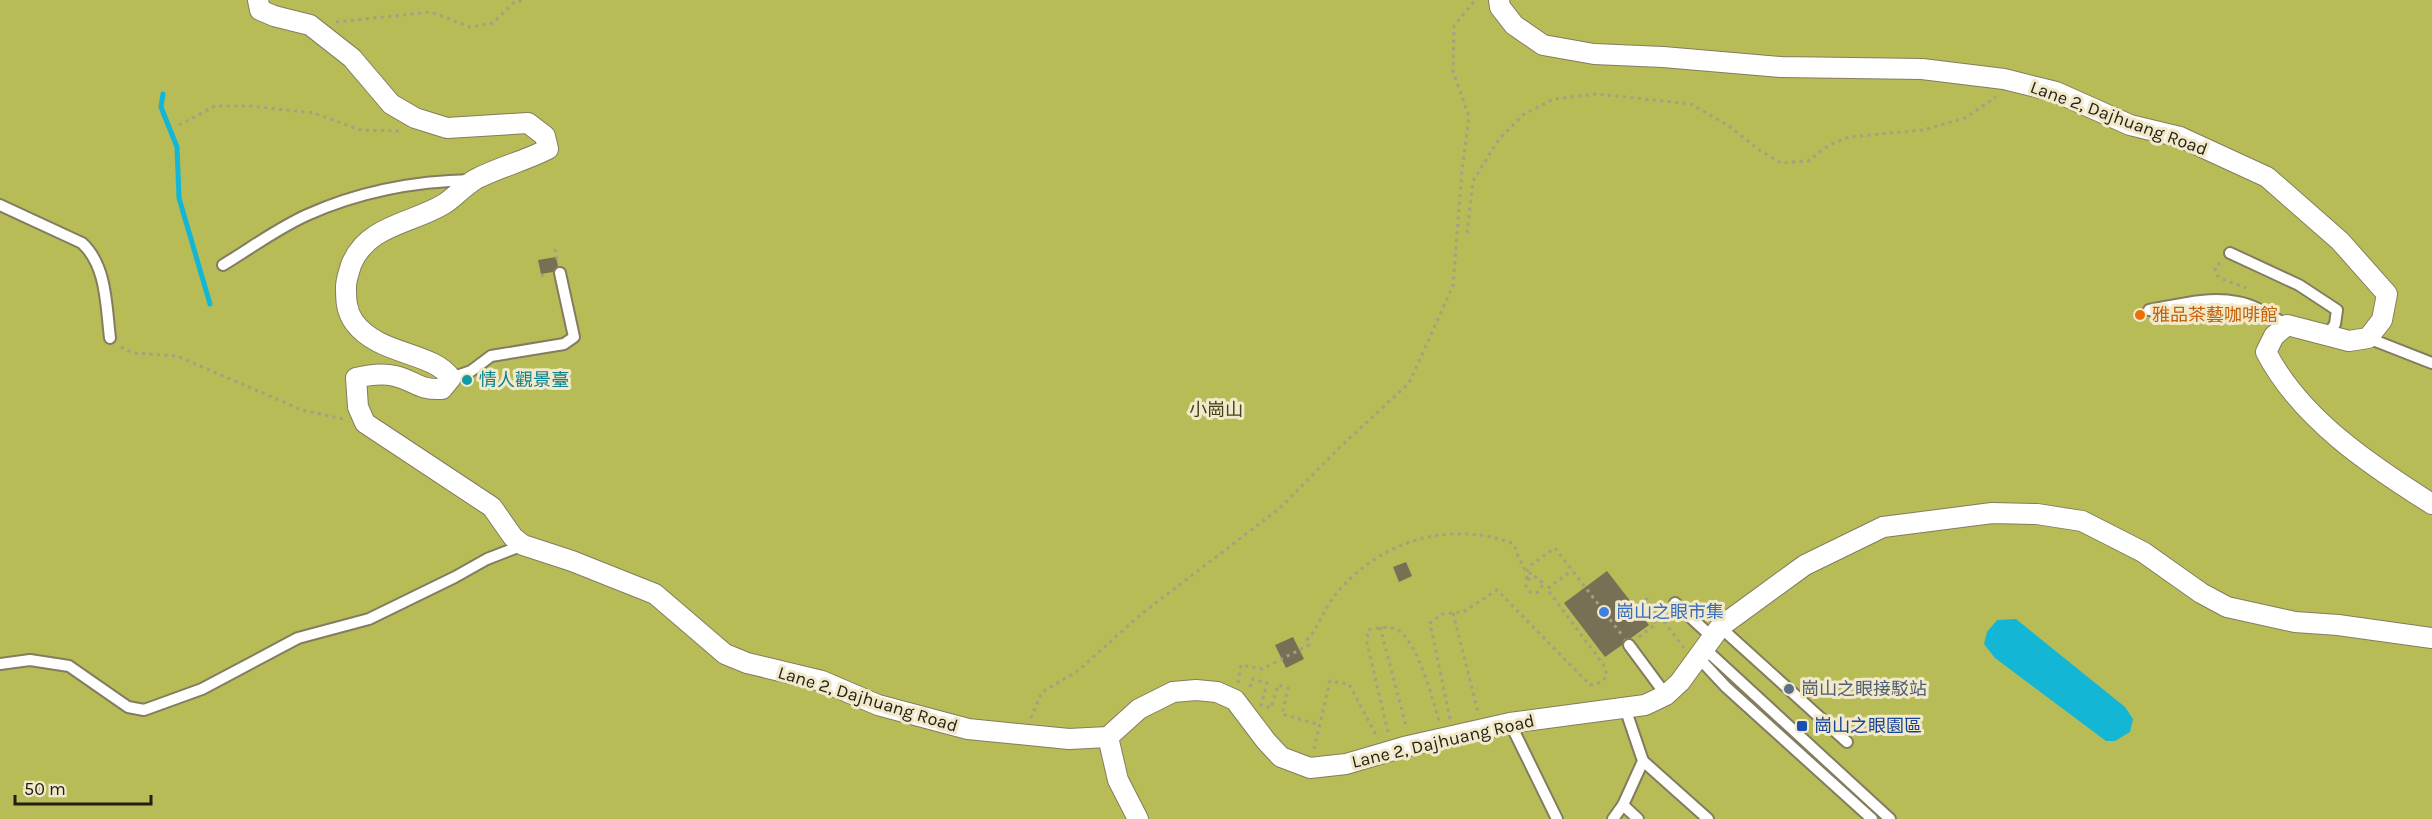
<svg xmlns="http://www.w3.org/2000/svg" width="2432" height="819" viewBox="0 0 2432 819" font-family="Karla,'Noto Sans TC',sans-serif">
<rect width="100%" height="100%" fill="#f1e9c9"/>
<!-- forest -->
<rect fill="#b7bc57" x="0" y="0" width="2432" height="819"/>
<!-- water -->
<polygon fill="#14b6d5" points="2016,619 2125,707 2133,719 2130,732 2115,741 2106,741 1995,658 1984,644 1987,632 1997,620"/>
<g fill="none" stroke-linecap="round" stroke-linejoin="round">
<!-- stream -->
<polyline stroke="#14b6d5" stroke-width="5" points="163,94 161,107 177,147 179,198 210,304"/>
</g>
<!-- building -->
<g fill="#787054">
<polygon points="556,257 558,266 553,272 541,274 538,260"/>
<polygon points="1406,562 1412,576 1399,582 1393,567"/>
<polygon points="1607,571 1649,625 1631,638 1624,639 1622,645 1605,657 1564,603"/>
<polygon points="1293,637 1304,659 1286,668 1275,645"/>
</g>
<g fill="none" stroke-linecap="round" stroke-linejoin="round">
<!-- lane casing -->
<g stroke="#847c5f" stroke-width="14">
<g id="lane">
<path d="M0,205L82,243C107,266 106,306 110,338"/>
<polyline points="2230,253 2299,285 2337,310 2335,324 2327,336"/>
<path d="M223,265C251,248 278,228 307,215C358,192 416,181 472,180"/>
<path d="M2149,310C2177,305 2209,296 2237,302C2255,305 2271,316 2287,325"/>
<polyline points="2368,338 2432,363"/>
<polyline points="451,378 471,371 491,356 564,344 574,337 560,273"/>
<polyline points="1675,603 1712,637"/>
<polyline points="1720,627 1847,742"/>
<polyline points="1629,645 1666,695"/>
<polyline points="1704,648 1890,819"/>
<polyline points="1697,656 1726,687 1872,819"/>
<polyline points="0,664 30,660 69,666 128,707 144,710 202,689 298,638 369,619 455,577 487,559 523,545"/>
<polyline points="1510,723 1557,819"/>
<polyline points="1643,761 1708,819"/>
<polyline points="1623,805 1638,819"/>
<polyline points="1613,819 1623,805 1643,761 1625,708"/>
</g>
</g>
<!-- street casing -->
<g stroke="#847c5f" stroke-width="22">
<g id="street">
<path d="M258,0L260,10L274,16L310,25L352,58L391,104L415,118L447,128L528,123L545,136L548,149C525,161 499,167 476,179C464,186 455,197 444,204C411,224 367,225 351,265C349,273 346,279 346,287C346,300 346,310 354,322C379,356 432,351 451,378L442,389C417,390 416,381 395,376C383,373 368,375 356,378L358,407L365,423L492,507L513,537L523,545L572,561L655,594L725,654L747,663L822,681L878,705L968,729L1069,739L1108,737L1139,709L1173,692L1196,690L1217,692L1235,700L1266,741L1281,757L1310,768L1346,764L1404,747L1510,723L1645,705L1666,695L1680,682L1720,627L1805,565L1883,527L1992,513L2037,514L2082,521L2143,552L2201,593L2227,607L2295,622L2338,625L2432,638"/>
<path d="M1499,0L1500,7L1514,25L1543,45L1594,54L1663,57L1781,67L1922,69L2004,79L2056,92L2130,125L2180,137L2267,177L2340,241L2387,294L2382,320L2368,338L2349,341L2287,325L2274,336L2266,352C2301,419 2370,465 2432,504"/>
<polyline points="1108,737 1118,780 1138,819"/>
</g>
</g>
<!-- path -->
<g stroke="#a59f86" stroke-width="3" stroke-dasharray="3 4.5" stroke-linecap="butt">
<polyline points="336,22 431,12 470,27 493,23 513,3 525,0"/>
<polyline points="179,125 215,106 250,106 314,113 360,130 401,131"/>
<polyline points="1467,233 1473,181 1499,139 1524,114 1554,99 1597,94 1691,104 1729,126 1759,150 1781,163 1808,161 1829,145 1849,137 1923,130 1965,118 1996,97"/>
<polyline points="555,249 557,259"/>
<polyline points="2220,263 2215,267 2215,273 2220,278 2246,288"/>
<polyline points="542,274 543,277 547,276"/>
<polyline points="121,347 133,353 177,356 302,410 343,419"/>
<circle cx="1534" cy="585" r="8"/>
<polyline points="1527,579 1526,573 1531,565 1555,548 1622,635"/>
<polyline points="1453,613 1478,712"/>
<polyline points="1380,627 1406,726"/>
<polyline points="1639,637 1656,624 1641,604 1647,599 1684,648"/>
<path d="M1238,683L1241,665L1262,669L1309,645L1307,640C1319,627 1324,608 1336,594C1379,541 1450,519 1514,544L1517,554"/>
<polyline points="1250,687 1252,679 1267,683 1261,705 1271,708 1278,685 1288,688 1282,714 1320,725"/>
<polyline points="1031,718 1042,692 1079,670 1140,615 1280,508 1339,448 1409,383 1453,286 1462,170 1469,117 1453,71 1454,26 1475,0"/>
<polyline points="1450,719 1430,623 1442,614 1463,612 1497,590 1590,685 1602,682 1607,675 1603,664 1547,589 1572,570"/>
<path d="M1388,732L1367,643L1368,630C1376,628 1388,626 1396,629C1417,639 1433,700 1439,721"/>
<polyline points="1314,749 1330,681 1349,684 1376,735"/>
</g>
<!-- lane -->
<use href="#lane" stroke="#fff" stroke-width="10"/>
<!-- street -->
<use href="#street" stroke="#fff" stroke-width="20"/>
<!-- path-bridge -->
<polyline stroke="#a59f86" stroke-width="3" stroke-dasharray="3 4.5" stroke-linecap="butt" points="1517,554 1525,570 1536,577"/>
</g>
<!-- markers -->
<circle fill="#e8710a" stroke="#f1e9c9" stroke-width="2" cx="2140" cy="315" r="6"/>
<circle fill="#0f9aa8" stroke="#f1e9c9" stroke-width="2" cx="467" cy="380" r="6"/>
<circle fill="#3f7fe0" stroke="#f1e9c9" stroke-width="2" cx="1604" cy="612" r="6"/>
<circle fill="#5c6f8a" stroke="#f1e9c9" stroke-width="2" cx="1789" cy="689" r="6"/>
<rect fill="#1a4fb4" stroke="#f1e9c9" stroke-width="2" x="1796" y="720" width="12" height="12" rx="3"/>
<g text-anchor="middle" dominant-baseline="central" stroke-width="6" stroke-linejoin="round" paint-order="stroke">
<!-- street labels -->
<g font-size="18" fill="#221f13" stroke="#f1e9c9">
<text transform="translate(2119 118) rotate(20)">Lane 2, Dajhuang Road</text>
<text transform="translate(868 699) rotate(17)">Lane 2, Dajhuang Road</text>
<text transform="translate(1443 741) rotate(-13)">Lane 2, Dajhuang Road</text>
</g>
<!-- food labels -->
<g font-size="18" fill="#c56008" stroke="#f1e9c9" text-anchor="start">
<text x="2152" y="315">雅品茶藝咖啡館</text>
</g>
<!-- culture labels -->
<g font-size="18" fill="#0d838f" stroke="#f1e9c9" text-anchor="start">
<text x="479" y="380">情人觀景臺</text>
</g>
<!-- park labels -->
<g font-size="18" fill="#3f4117" stroke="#f1e9c9">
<text x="1216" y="410">小崗山</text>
</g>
<!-- shop labels -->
<g font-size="18" fill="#366cbe" stroke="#f1e9c9" text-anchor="start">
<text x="1616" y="612">崗山之眼市集</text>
</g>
<!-- service labels -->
<g font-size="18" fill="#4e5e75" stroke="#f1e9c9" text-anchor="start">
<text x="1801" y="689">崗山之眼接駁站</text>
</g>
<!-- transit labels -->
<g font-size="18" fill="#164399" stroke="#f1e9c9" text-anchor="start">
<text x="1814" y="726">崗山之眼園區</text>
</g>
</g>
<!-- scale -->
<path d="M15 795v9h136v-9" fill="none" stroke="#221f13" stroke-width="3"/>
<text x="24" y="795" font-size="18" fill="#221f13" stroke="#f1e9c9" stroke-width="4.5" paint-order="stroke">50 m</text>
</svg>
